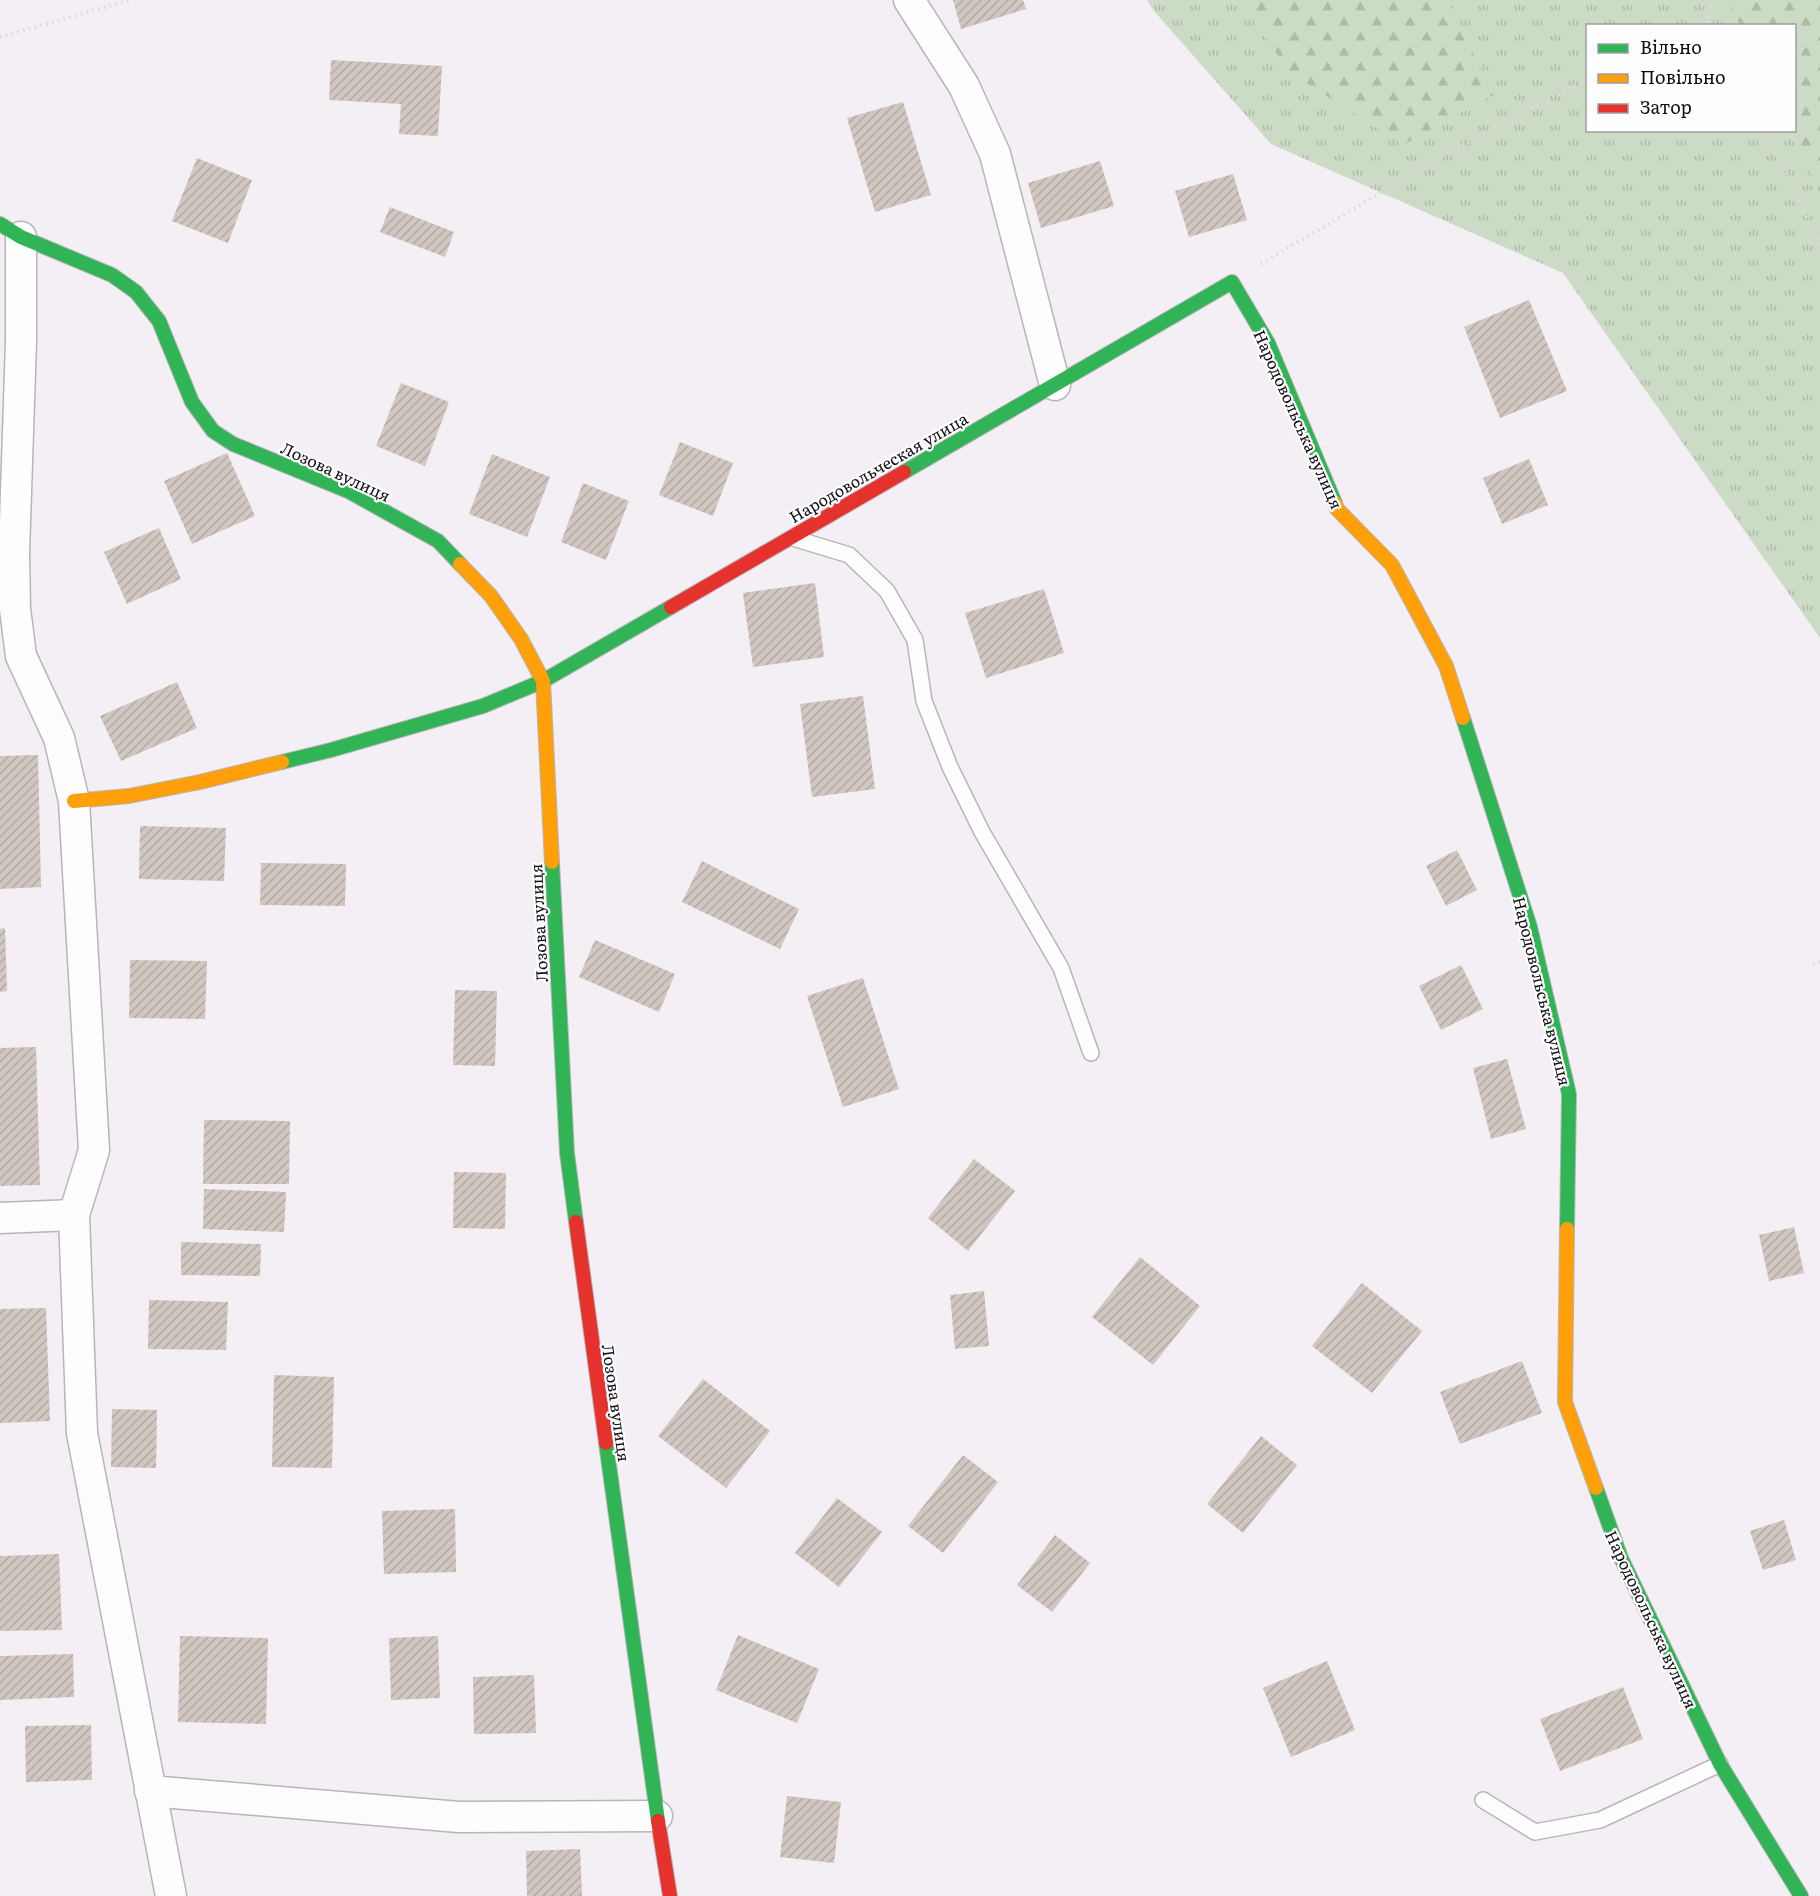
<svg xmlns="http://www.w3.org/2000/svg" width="1820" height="1896" viewBox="0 0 1820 1896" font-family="Literata,serif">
<defs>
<pattern id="grass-tufts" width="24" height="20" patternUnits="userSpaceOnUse" patternTransform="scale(1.5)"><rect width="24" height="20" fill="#cbdbc5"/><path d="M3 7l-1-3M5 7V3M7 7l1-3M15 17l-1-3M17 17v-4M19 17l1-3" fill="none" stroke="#adbba8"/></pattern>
<pattern id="forest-firs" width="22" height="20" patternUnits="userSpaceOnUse" patternTransform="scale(1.5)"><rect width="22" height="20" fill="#cbdbc5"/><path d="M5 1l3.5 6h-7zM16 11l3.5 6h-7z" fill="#adbba8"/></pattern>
<pattern id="building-hatch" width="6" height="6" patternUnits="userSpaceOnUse" patternTransform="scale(1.5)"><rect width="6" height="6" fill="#d1c7c0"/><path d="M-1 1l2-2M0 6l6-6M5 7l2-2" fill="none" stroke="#b2aaa4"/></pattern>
</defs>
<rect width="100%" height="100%" fill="#f3eff4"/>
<!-- grass -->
<polygon fill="url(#grass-tufts)" points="1147,0 1728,0 1740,25 1588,26 1588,130 1789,131 1820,197 1820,638 1563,273 1271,144 1154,11"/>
<!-- forest -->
<g fill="url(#forest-firs)">
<polygon points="1242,0 1447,0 1493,95 1403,145 1288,71"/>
<polygon points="1728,0 1820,0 1820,197 1789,131 1794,130 1794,26 1740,25"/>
</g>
<!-- building -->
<g fill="url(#building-hatch)">
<polygon points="953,0 1023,0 1026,9 961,29"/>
<polygon points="331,60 442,66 438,136 399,134 401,104 329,100"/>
<polygon points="903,102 931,195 875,212 847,118"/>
<polygon points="197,158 252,180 228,243 172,221"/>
<polygon points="1100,161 1114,206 1041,228 1028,183"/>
<polygon points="1233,174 1247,220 1189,237 1175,191"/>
<polygon points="390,207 454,232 445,257 380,232"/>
<polygon points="1529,300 1567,391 1500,418 1464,327"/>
<polygon points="401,383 449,402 425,466 376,446"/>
<polygon points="680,442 733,463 713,516 659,495"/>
<polygon points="227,453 255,516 192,544 164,481"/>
<polygon points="492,454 550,477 527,537 469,514"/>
<polygon points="1529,459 1548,505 1502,524 1483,478"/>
<polygon points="583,483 629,501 606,560 561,542"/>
<polygon points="159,528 181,579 127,604 104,552"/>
<polygon points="815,583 824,657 753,667 743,593"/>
<polygon points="1044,589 1064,653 986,678 965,613"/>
<polygon points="177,682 197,728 121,761 100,716"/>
<polygon points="863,696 875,789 812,797 800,704"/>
<polygon points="38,755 41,887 0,889 0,756"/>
<polygon points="140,826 226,828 224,881 139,879"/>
<polygon points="1457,850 1477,890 1446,906 1426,866"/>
<polygon points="702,861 799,909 780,949 682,902"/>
<polygon points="261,863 346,864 345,906 260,905"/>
<polygon points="5,928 7,991 0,992 0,929"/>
<polygon points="595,940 675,974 659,1012 579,977"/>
<polygon points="130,960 207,961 205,1019 129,1018"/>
<polygon points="1461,965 1483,1009 1441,1030 1419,986"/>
<polygon points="863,978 899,1089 843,1107 807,996"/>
<polygon points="455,990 497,991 495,1066 453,1065"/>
<polygon points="36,1047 40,1185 0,1186 0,1048"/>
<polygon points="1507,1059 1526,1129 1491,1139 1473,1068"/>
<polygon points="204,1120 290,1121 289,1184 203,1184"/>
<polygon points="974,1159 1015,1191 968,1251 928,1218"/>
<polygon points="454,1172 506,1173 505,1229 453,1228"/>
<polygon points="204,1189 286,1192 284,1232 203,1229"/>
<polygon points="1794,1227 1804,1273 1769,1281 1759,1235"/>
<polygon points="181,1242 261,1244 260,1276 181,1275"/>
<polygon points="1140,1257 1200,1306 1153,1365 1092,1317"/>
<polygon points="1362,1283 1422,1331 1372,1393 1312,1346"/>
<polygon points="984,1291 989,1346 955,1349 950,1295"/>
<polygon points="149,1300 228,1302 226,1350 148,1349"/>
<polygon points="46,1308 50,1421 0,1423 0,1309"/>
<polygon points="1522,1361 1542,1413 1460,1444 1440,1392"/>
<polygon points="274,1375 334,1377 332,1468 272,1467"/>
<polygon points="703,1379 770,1431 726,1488 658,1436"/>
<polygon points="112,1409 157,1410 156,1468 111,1467"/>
<polygon points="1261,1436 1297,1465 1243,1533 1207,1504"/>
<polygon points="963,1455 998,1482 943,1553 908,1526"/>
<polygon points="837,1498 882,1532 839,1587 795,1553"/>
<polygon points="455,1509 456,1572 384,1574 382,1511"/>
<polygon points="1784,1520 1796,1560 1763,1570 1750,1531"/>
<polygon points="1055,1535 1090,1563 1052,1612 1017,1585"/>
<polygon points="59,1554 62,1630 0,1631 0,1556"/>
<polygon points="738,1635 819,1669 797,1723 716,1690"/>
<polygon points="180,1636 268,1638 266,1724 178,1722"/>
<polygon points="438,1636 440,1698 391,1700 389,1638"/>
<polygon points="73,1654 74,1697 0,1700 0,1656"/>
<polygon points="1327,1661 1355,1730 1291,1757 1263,1688"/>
<polygon points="534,1675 536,1733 474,1734 473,1677"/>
<polygon points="1623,1687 1643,1739 1560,1771 1540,1719"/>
<polygon points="91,1725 92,1780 26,1782 25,1726"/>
<polygon points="787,1796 841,1802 834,1863 780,1857"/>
<polygon points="580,1849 582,1896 527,1896 526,1851"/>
</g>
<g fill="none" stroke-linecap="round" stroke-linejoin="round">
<!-- lane casing -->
<g stroke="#b8b5b9" stroke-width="18">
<g id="lane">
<polyline points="793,538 849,555 887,591 915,640 924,701 950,767 982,832 1061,968 1091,1053"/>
<polyline points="1483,1800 1535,1832 1600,1820 1720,1764"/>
</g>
</g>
<!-- street casing -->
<g stroke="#b8b5b9" stroke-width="33">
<g id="street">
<polyline points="909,0 964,86 995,154 1055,385"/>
<polyline points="21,237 21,341 14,553 15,609 21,656 59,738 74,801 94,1150 74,1215 82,1433 171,1896"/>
<polyline points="0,1218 74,1215"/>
<polyline points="150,1791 459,1817 657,1816"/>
</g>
</g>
<!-- fast casing -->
<g stroke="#b8b5b9" stroke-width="16">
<g id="fast">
<polyline points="0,224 21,237 112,275 136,292 159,321 192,402 213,431 233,444 348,491 438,541 460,564"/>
<polyline points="904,472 1232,282 1268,343 1335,503"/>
<polyline points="1463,718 1530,927 1569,1094 1567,1229"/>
<polyline points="282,762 331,750 483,706 543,681 671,607"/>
<polyline points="552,862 567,1153 576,1222"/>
<polyline points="606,1443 658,1821"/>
<polyline points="1596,1488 1621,1558 1720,1764 1801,1896"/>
</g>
</g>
<!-- slow casing -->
<g stroke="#b8b5b9" stroke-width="16">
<g id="slow">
<polyline points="1335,503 1337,509 1392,565 1446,666 1463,718"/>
<polyline points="460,564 491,596 521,639 543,681 552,862"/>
<polyline points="74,801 129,796 200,782 282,762"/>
<polyline points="1567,1229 1565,1402 1596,1488"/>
</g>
</g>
<!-- jam casing -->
<g stroke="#b8b5b9" stroke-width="16">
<g id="jam">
<polyline points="671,607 904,472"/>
<polyline points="576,1222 606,1443"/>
<polyline points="658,1821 670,1896"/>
</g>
</g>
<!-- path -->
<g stroke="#dbdbdb" stroke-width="4" stroke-dasharray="1.5 4.5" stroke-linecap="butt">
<polyline points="1699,0 1712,26"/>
<polyline points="1691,26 1708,17 1713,0"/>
<polyline points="0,37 131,0"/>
<polyline points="1764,130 1820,245"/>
<polyline points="1261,264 1446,154 1588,79"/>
<polyline points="1813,964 1820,962"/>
</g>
<!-- lane -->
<use href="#lane" stroke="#fdfdfd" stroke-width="15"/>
<!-- street -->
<use href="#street" stroke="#fdfdfd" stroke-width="30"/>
<!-- fast -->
<use href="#fast" stroke="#30b455" stroke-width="14"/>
<!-- slow -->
<use href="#slow" stroke="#ff9f0a" stroke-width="14"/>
<!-- jam -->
<use href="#jam" stroke="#e5322d" stroke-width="14"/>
</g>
<g text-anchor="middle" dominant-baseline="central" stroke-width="4.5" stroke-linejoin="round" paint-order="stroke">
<!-- street labels -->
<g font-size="16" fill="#100e10" stroke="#fefdff">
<text transform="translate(1299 419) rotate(66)">Народовольська вулиця</text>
<text transform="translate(878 467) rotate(-30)">Народовольческая улица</text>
<text transform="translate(336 471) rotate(25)">Лозова вулиця</text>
<text transform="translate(538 923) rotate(-93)">Лозова вулиця</text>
<text transform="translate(1543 991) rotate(76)">Народовольська вулиця</text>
<text transform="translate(617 1403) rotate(82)">Лозова вулиця</text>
<text transform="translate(1652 1619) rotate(65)">Народовольська вулиця</text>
</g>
</g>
<!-- legend -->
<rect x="1586" y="24" width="210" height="108" fill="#fefdff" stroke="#9f9d9f" stroke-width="1.5"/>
<rect x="1598" y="44" width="30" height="9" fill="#30b455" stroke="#9f9d9f" stroke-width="1.5"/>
<text x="1640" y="54" font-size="18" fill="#100e10">Вільно</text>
<rect x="1598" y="74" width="30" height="9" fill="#ff9f0a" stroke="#9f9d9f" stroke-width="1.5"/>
<text x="1640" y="84" font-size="18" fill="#100e10">Повільно</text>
<rect x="1598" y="104" width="30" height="9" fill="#e5322d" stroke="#9f9d9f" stroke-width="1.5"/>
<text x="1640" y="114" font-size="18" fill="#100e10">Затор</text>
</svg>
